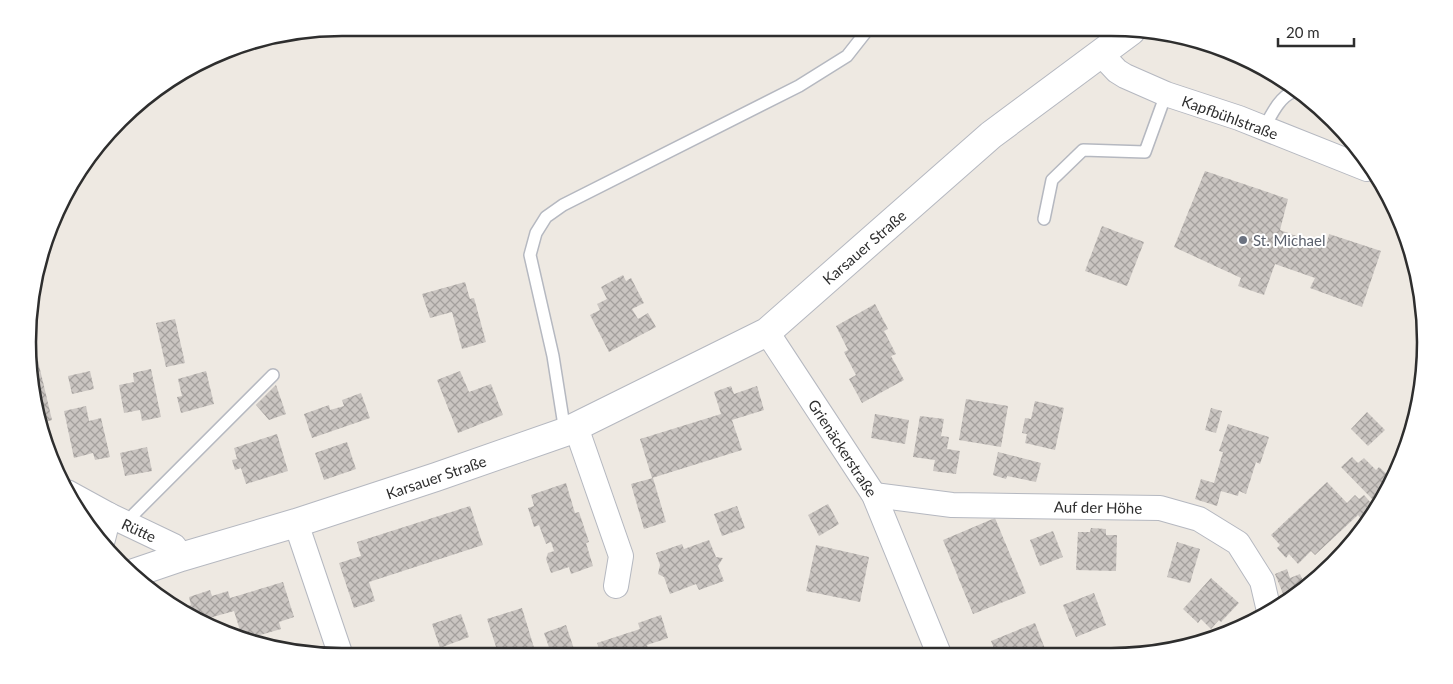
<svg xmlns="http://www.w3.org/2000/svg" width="1453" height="684" viewBox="0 0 1453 684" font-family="Lato,sans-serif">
<defs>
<pattern id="building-cross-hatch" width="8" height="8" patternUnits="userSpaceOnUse" patternTransform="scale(1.25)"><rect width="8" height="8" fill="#cac5c1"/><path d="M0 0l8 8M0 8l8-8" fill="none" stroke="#a4a09d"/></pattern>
</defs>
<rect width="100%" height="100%" fill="#eee9e2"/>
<!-- building -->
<g fill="url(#building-cross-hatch)">
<polygon points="1205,171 1288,199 1280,230 1326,247 1329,234 1381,251 1362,307 1310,288 1315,278 1275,264 1264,295 1238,286 1241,278 1174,247"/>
<polygon points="1102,226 1144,242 1127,286 1085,271"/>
<polygon points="623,275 626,281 631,278 644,303 632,309 638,319 648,313 656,327 609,352 590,315 600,310 597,304 607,299 601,287"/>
<polygon points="465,282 470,299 474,298 486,342 462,349 452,312 430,318 422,294"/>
<polygon points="875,304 888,329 884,331 896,354 891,356 904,380 862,403 849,379 856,375 844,352 848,350 836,326"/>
<polygon points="175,319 185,363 166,367 156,323"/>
<polygon points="38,361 52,420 41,423 33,403 33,362"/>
<polygon points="151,369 161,417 142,421 140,410 124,413 119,385 134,382 133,373"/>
<polygon points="90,371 94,389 72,394 68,376"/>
<polygon points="206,371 214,404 181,413 177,397 182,396 178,379"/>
<polygon points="460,371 469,392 491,384 503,415 458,433 437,380"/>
<polygon points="276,385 286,414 269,420 256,405"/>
<polygon points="731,386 734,394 757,386 764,410 732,420 742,450 652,478 640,439 721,414 714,392"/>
<polygon points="361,393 370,418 312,438 304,414 329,405 330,410 344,406 342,400"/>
<polygon points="966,399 1008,406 1001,447 959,440"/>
<polygon points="1035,401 1064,408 1055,450 1025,443 1027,434 1022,433 1025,418 1031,419"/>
<polygon points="86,406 89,421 101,418 110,457 95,460 93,453 74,458 64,411"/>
<polygon points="1211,408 1222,411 1216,433 1205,430"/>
<polygon points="1367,412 1385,430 1368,446 1351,429"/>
<polygon points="875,414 909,420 905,444 871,438"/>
<polygon points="920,416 944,419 941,436 949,437 947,449 960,451 956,474 933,471 935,460 913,457"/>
<polygon points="1228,424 1269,437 1260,464 1256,462 1246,494 1239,491 1238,496 1221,491 1217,506 1195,499 1201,479 1214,483 1223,452 1219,451"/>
<polygon points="277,434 288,471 246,484 241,468 235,470 232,460 237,459 234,448"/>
<polygon points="347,442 356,469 324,480 315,453"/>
<polygon points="147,447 152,471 125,476 120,453"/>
<polygon points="998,452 1041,463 1036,482 1007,476 1006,479 993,475"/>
<polygon points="1352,457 1358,463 1364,458 1376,470 1379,467 1390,477 1386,480 1389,483 1382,496 1376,503 1341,467"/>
<polygon points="653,478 666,522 644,529 631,484"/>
<polygon points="1327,482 1347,503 1355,495 1359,499 1364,495 1371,503 1367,507 1372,512 1363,521 1358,515 1315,555 1311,551 1298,564 1289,554 1286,558 1277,548 1280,545 1271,535"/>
<polygon points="566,483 575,513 579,512 589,542 586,543 593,566 571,574 569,567 551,573 546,559 548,553 554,551 551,542 546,544 539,525 534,527 528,508 534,506 531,495"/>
<polygon points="828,504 839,524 819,536 808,515"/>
<polygon points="470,506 483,545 369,582 375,601 354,608 339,563 361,556 357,542"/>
<polygon points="737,506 745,528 722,536 714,514"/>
<polygon points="995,518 1026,593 973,614 943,540"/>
<polygon points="1091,528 1106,529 1106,535 1117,535 1116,571 1076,570 1078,532 1090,532"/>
<polygon points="1053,531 1063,557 1040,566 1030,540"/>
<polygon points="709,540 716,557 723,558 718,566 724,581 699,590 696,584 670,594 664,577 658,574 660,565 656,553 682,544 684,549"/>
<polygon points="1177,542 1200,549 1190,583 1167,577"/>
<polygon points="816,545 869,557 860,602 806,591"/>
<polygon points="1287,569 1290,578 1300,574 1306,588 1286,601 1275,574"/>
<polygon points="1211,578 1239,603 1221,622 1219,620 1211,629 1201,619 1198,623 1183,609"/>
<polygon points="283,582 294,617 279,622 281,629 250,638 242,637 234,611 202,620 182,608 191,605 189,597 210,590 212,596 228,591 230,598"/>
<polygon points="1094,593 1106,625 1076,637 1063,605"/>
<polygon points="522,608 535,651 520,656 519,651 499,656 487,619"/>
<polygon points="461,614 469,637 440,648 432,624"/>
<polygon points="661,615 668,638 647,645 651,655 601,656 597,643 640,629 638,623"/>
<polygon points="1035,623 1047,654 996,654 991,641"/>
<polygon points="566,625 576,655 552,656 544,633"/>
<polygon points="911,649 912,655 895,655 895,654"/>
</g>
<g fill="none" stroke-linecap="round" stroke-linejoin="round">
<!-- lane casing -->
<g stroke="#b5b8c0" stroke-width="14">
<g id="lane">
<path d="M1264,128C1271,116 1279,97 1293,92"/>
<polyline points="1044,219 1052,180 1083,150 1145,152 1166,94"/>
<polyline points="565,432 553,356 530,255 536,233 546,217 563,205 799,86 847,56 869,28"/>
<polyline points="131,526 134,514 273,375"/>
</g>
</g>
<!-- street casing -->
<g stroke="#b5b8c0" stroke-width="26">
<g id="street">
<polyline points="1101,54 1117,71 1125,76 1166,94 1239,118 1367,169"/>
<polyline points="767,332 874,495 939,654"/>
<polyline points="576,427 621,556 616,586"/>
<polyline points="67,492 109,515 174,546 181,557"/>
<polyline points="874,495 952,505 1160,508 1199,519 1238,543 1262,581 1269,611"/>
<polyline points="296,523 341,656"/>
<polyline points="103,539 109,515"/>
</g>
</g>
<!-- secondary casing -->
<g stroke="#b5b8c0" stroke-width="30">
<polyline id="secondary" points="131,574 181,557 296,523 436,477 565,432 767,332 991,135 1131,31"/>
</g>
<!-- lane -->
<use href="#lane" stroke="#fff" stroke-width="11"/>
<!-- street -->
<use href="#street" stroke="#fff" stroke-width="24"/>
<!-- secondary -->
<use href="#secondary" stroke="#fff" stroke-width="28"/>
</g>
<!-- markers -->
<circle fill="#6b7280" stroke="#fff" stroke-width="2" cx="1243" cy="240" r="5"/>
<g text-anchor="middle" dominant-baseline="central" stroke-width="4" stroke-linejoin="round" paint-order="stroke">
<!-- street labels -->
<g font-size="15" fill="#2e2e2e" stroke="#fff">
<text transform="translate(1230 117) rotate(20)">Kapfbühlstraße</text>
<text transform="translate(864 247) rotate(-41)">Karsauer Straße</text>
<text transform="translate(843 448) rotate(57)">Grienäckerstraße</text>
<text transform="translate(436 477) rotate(-19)">Karsauer Straße</text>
<text transform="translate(1098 507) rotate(1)">Auf der Höhe</text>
<text transform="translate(139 530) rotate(25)">Rütte</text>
</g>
<!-- worship labels -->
<g font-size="15" fill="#5b616d" stroke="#fff" text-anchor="start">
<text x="1253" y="240">St. Michael</text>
</g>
</g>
<!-- crop -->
<path d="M0 0H1453V684H0ZM342 36H1111A306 306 0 0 1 1417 342V342A306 306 0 0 1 1111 648H342A306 306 0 0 1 36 342V342A306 306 0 0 1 342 36Z" fill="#fff" fill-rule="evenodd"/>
<path fill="none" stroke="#2e2e2e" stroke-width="2.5" d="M342 36H1111A306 306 0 0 1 1417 342V342A306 306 0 0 1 1111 648H342A306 306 0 0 1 36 342V342A306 306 0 0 1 342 36Z"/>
<!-- scale -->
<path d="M1278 38v8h76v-8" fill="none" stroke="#2e2e2e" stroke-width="2.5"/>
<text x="1286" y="38" font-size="15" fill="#2e2e2e" stroke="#ffffff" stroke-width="4" paint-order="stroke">20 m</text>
</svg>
